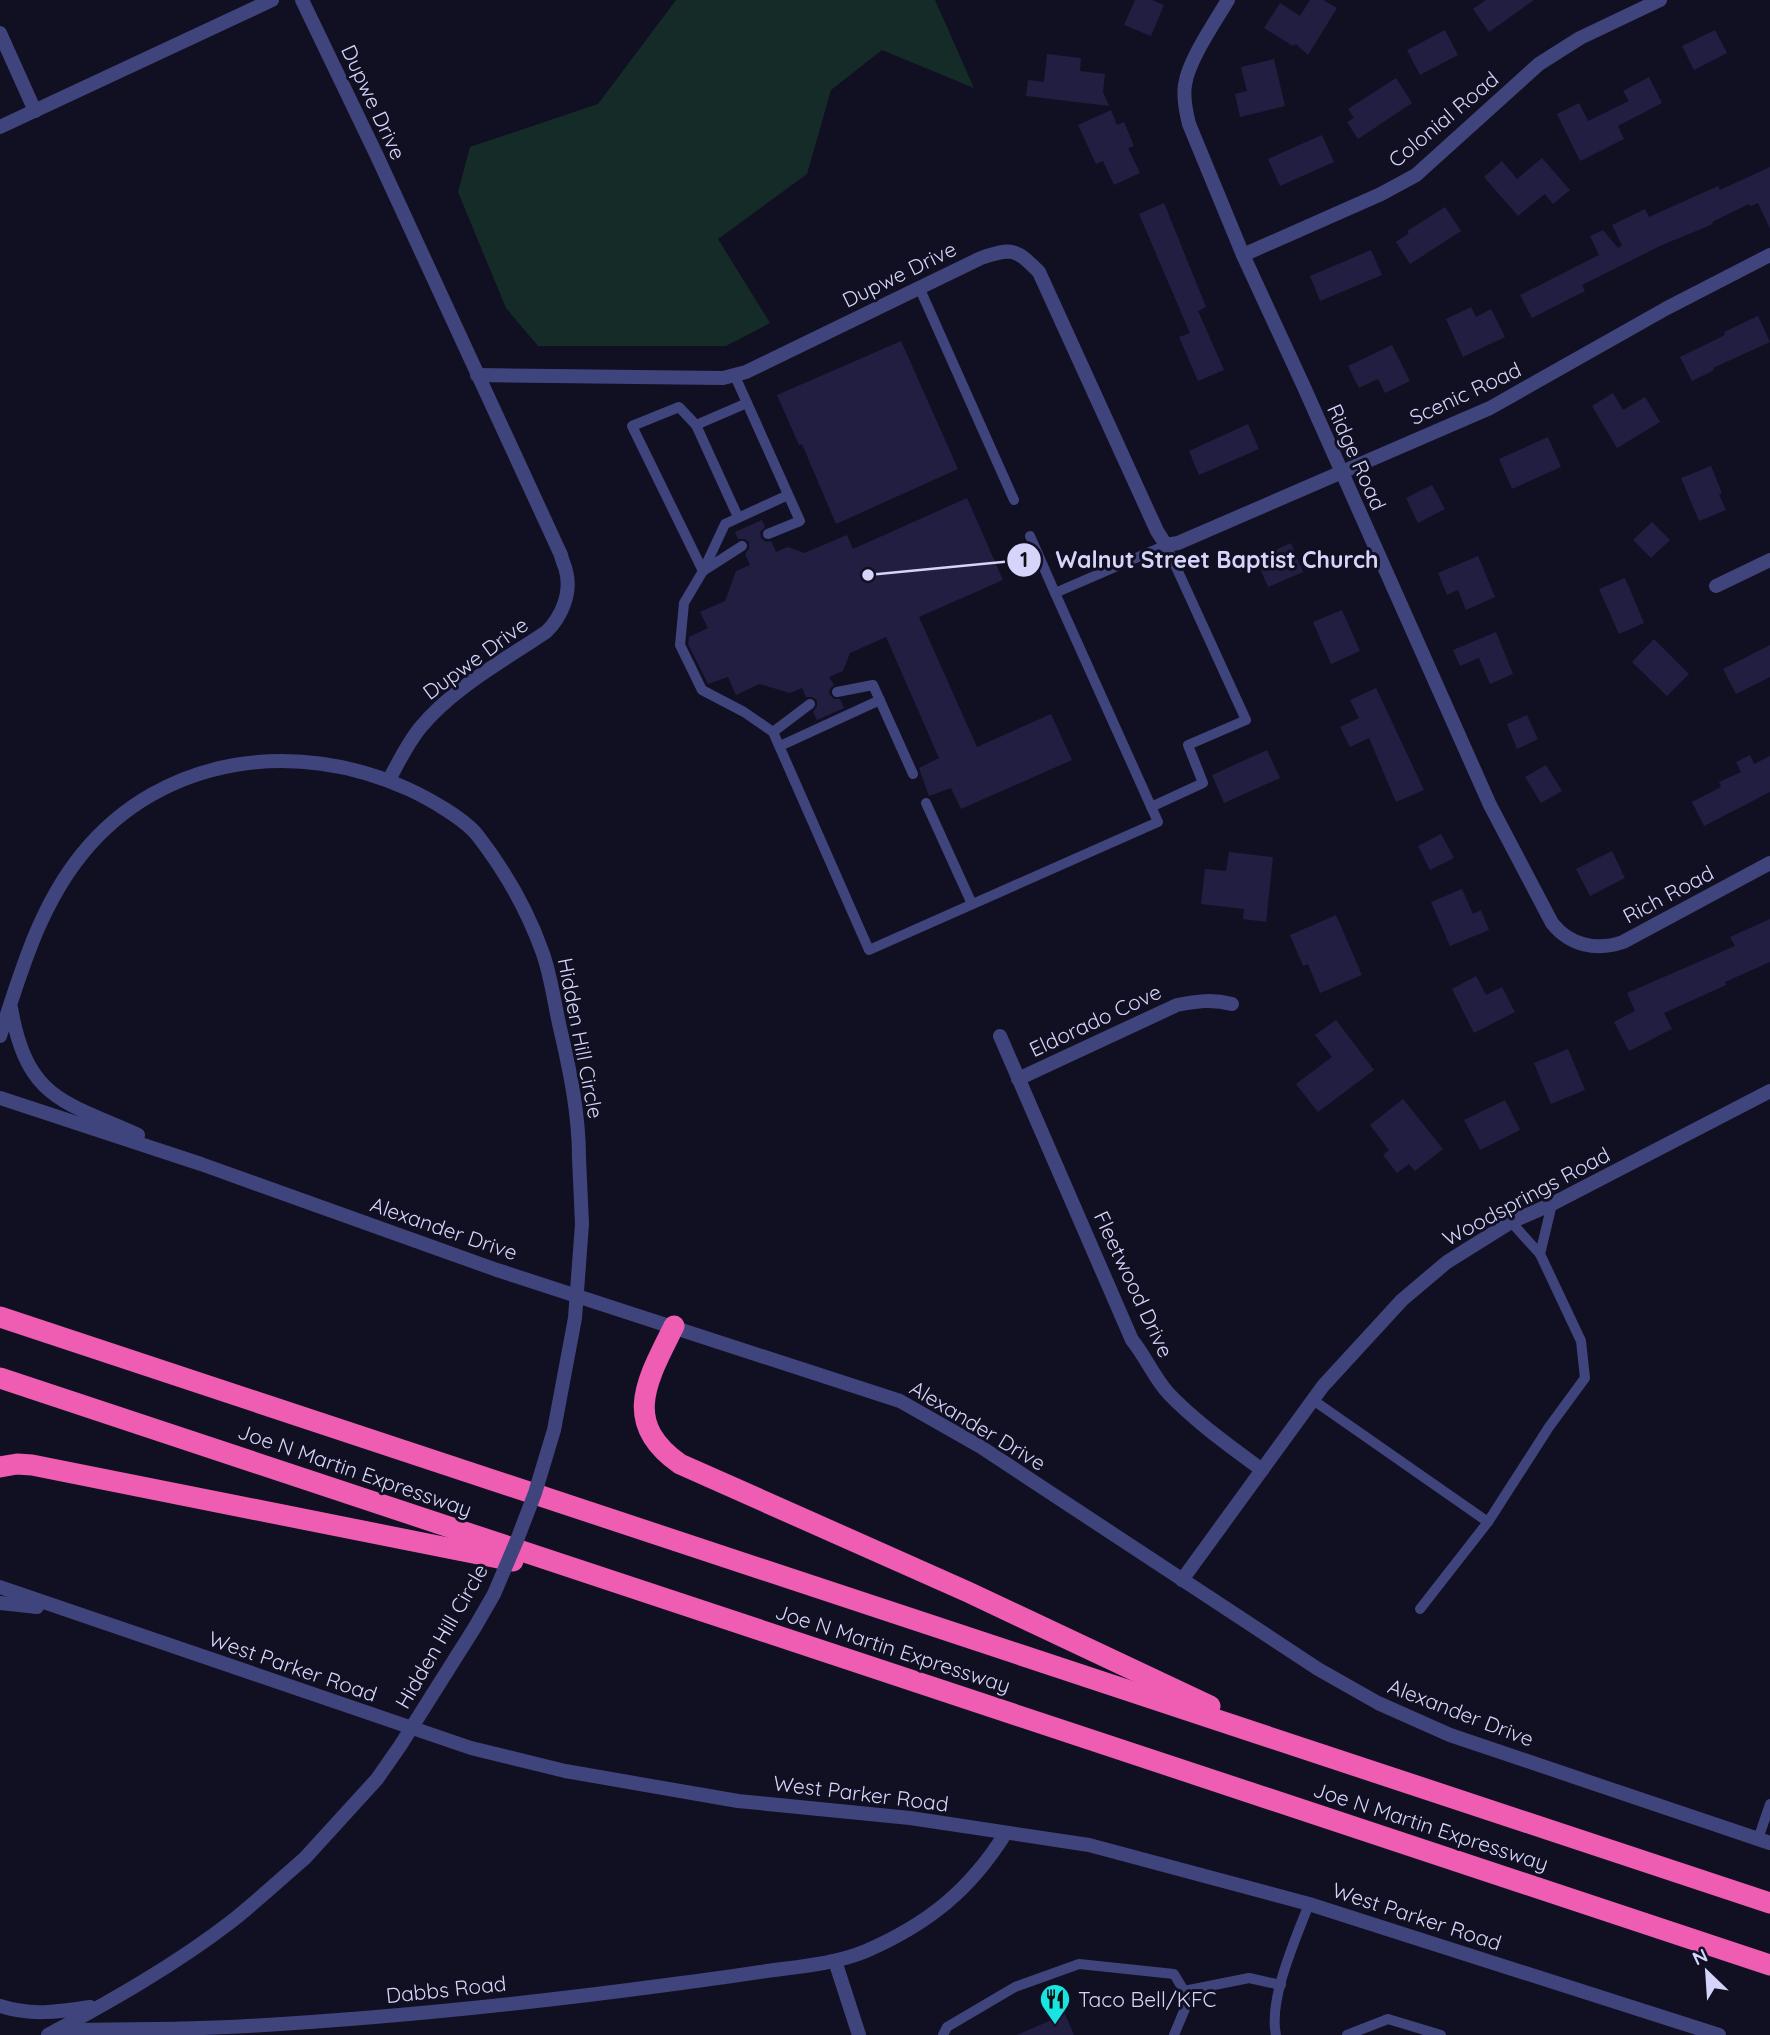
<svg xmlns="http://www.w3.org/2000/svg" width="1770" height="2035" viewBox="0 0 1770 2035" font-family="Quicksand,sans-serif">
<rect width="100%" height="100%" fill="#111022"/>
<!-- green -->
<polygon fill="#142b28" points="676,0 935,0 974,88 882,50 831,90 807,174 718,239 770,323 726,346 538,346 506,308 458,192 470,147 598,104"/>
<!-- building -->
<g fill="#211e41">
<polygon points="1135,0 1152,0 1164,5 1151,36 1124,25"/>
<polygon points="1310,0 1323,0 1337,8 1308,55 1296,44 1293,46 1264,28 1280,3 1300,16"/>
<polygon points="1486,0 1534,0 1489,32 1473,9"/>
<polygon points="1445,30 1458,55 1420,75 1407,50"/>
<polygon points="1715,30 1727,53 1694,70 1682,46"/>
<polygon points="1047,54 1081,58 1080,71 1105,74 1103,92 1109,106 1026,96 1028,80 1044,82"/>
<polygon points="1274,59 1285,106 1240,117 1235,94 1247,91 1241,67"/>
<polygon points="1649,77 1662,103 1618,126 1624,139 1580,161 1557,114 1579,103 1588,121 1629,101 1623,91"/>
<polygon points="1396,78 1412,103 1358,139 1347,122 1354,118 1348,109"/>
<polygon points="1111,110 1117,125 1124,122 1134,146 1128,148 1140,173 1114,185 1103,161 1096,164 1078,125"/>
<polygon points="1322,135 1334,162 1280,186 1268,159"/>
<polygon points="1542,158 1570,190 1553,204 1545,194 1518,216 1484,177 1502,161 1517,179"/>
<polygon points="1770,167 1770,229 1758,203 1750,206 1749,204 1712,222 1713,224 1662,245 1582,285 1585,291 1532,318 1520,295 1599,255 1590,236 1603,230 1618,248 1622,245 1612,225 1645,209 1649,217 1718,186 1720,190"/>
<polygon points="1164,203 1206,307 1198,311 1224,370 1198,381 1179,337 1190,333 1139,214"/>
<polygon points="1445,207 1461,231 1410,264 1396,242 1409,233 1407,231"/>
<polygon points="1371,250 1382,275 1320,301 1310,276"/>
<polygon points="1471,307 1476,317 1491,309 1505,337 1463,357 1446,319"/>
<polygon points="1758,316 1770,342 1713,368 1714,370 1692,381 1680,357 1725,335 1724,332"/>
<polygon points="901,341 958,469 836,524 802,444 799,445 777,395"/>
<polygon points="1392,345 1410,381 1385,393 1378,379 1359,388 1348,366"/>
<polygon points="1613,393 1623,410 1645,397 1660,422 1617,448 1592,406"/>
<polygon points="1248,424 1259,449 1199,475 1189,451"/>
<polygon points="1548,437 1561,467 1512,489 1499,459"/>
<polygon points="1711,466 1722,493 1719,494 1726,510 1699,521 1681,478"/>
<polygon points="1432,485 1445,509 1418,523 1406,498"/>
<polygon points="967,498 1003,580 919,617 977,747 1051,714 1072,760 961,809 951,788 929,796 919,768 939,758 886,637 850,653 843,671 829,677 834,685 830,689 829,694 834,699 840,699 844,708 817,720 813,712 817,706 817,700 812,697 806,697 802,688 790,693 759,684 736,695 728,677 708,684 688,644 689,637 708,628 700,612 725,601 736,571 750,565 745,554 749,549 749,542 745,539 738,539 735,532 762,520 765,527 760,532 761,538 766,542 771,541 776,552 788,547 804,553 847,535 853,549"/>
<polygon points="1652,522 1670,540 1651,558 1633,540"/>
<polygon points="1291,543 1303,572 1268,587 1256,559"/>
<polygon points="1478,556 1495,597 1466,610 1458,590 1447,595 1438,573"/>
<polygon points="1625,578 1644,623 1619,634 1599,589"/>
<polygon points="1342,610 1360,651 1331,664 1313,622"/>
<polygon points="1496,632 1513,674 1490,684 1479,658 1460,666 1453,650"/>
<polygon points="1654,639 1689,674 1667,696 1632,662"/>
<polygon points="1770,645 1770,677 1736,694 1723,669"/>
<polygon points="1376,688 1424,790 1396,802 1369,738 1350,747 1340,727 1359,718 1350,700"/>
<polygon points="1527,715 1538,739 1517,749 1507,724"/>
<polygon points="1267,750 1280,778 1224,803 1212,775"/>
<polygon points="1750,755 1754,764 1770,756 1770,792 1704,826 1692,802 1721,787 1719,782 1741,772 1736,762"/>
<polygon points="1546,765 1562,791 1541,803 1525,777"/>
<polygon points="1441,834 1454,858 1430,870 1418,846"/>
<polygon points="1612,851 1625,878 1590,896 1576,869"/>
<polygon points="1229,852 1273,857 1266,922 1243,919 1244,909 1201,904 1205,869 1226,871"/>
<polygon points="1462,889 1473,914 1481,910 1489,930 1450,946 1431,902"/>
<polygon points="1336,915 1362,975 1320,993 1308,964 1303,966 1290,935"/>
<polygon points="1770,919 1770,962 1725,982 1726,985 1664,1013 1672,1029 1629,1051 1614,1022 1635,1011 1627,993 1735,946 1730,937"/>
<polygon points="1476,976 1486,995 1502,987 1515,1012 1474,1033 1452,989"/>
<polygon points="1336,1020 1374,1070 1318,1112 1296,1084 1332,1057 1315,1035"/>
<polygon points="1568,1049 1585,1090 1551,1104 1534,1063"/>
<polygon points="1403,1099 1443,1149 1415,1171 1409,1164 1397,1173 1383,1155 1389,1150 1370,1125"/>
<polygon points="1505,1100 1520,1130 1480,1150 1464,1120"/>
<polygon points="1065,2014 1074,2035 1017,2035"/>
</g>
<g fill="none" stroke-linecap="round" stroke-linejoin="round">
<!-- service -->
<g stroke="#40447c" stroke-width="10">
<polyline points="919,287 1014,500"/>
<polyline points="734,374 800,521 768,534"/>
<polyline points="696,425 738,517"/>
<polyline points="1030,536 1055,593 1166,545 1246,720 1188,745 1203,783 1151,807"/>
<polyline points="742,546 703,571 684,603 680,645 702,690 744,712 773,732 869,950 1158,822 1055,593"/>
<polyline points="703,571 632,426 679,407 696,425 747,403"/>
<polyline points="703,571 725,524 788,495"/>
<polyline points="837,692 873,685 913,774"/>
<polyline points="773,732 810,704"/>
<polyline points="780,746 880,700"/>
<polyline points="926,803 972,904"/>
<polyline points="1511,1222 1540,1254"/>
<polyline points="1313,1400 1488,1522"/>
<polyline points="1420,1609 1488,1522 1549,1427 1585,1378 1581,1341 1540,1254 1552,1204"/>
<polyline points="1758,1839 1770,1804"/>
<polyline points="1184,1991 1249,1978 1281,1985"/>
<polyline points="943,2035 947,2027 1015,1987 1079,1964 1174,1974 1189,1999 1174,2035"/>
<path d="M1276,2035C1268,2000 1296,1938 1309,1904"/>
<polyline points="1347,2035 1388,2019 1441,2035"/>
</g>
<!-- minor -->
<g stroke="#40447c" stroke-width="14">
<path d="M1228,0C1215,22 1188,61 1185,85C1183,97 1186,112 1189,124L1243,255L1304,387L1490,805L1552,923C1570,946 1597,951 1623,942L1770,863"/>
<polyline points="0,33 35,111"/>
<polyline points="0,127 272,0"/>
<polyline points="1243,255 1381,194 1416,175 1539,64 1580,38 1660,0"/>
<path d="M477,375L723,378L746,372L981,258C1012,247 1016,249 1039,272L1157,531L1166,545L1178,543L1490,408L1667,308L1770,255"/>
<polyline points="1716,586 1770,560"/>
<path d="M1000,1036L1132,1340C1146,1357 1154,1378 1169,1394C1197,1423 1230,1446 1262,1470"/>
<path d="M1018,1079L1177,1005C1197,1001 1212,999 1232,1004"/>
<polyline points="835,1961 859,2035"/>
</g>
<!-- tertiary -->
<g stroke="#40447c" stroke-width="14">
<path d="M302,0L377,156L561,555C562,561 565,566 566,571C572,593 561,618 546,632C503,661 453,688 420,728C407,744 398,763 389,780"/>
<path d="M11,1008C27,1099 63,1101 138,1135"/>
<path d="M0,1036C21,972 39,907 82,854C162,755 297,738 408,789C428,798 465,819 478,836C505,871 527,909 542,951C551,975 554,1002 560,1028C570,1071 579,1114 579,1158"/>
<polyline points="0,1098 201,1164 497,1270 900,1401 981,1447 1318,1669 1378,1703 1450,1735 1770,1843"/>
<polyline points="1182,1580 1323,1386 1402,1300 1447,1262 1511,1222 1552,1204 1770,1091"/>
<polyline points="0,1587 471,1748 565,1771 738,1801 910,1818 1089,1845 1309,1904 1719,2035"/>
<polyline points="0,1603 37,1607"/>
<path d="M0,2006C30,2016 59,2012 90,2007"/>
<path d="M57,2030C121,2029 185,2030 248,2026C390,2018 533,2003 674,1984C707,1980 740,1975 774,1970C805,1966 837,1963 866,1951C928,1924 970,1890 1005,1834"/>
<path d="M48,2035C111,2001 175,1965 232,1921C257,1901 281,1879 305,1858"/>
</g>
<!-- motorway -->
<g stroke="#ee5db2" stroke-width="21">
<polyline points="0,1317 1770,1903"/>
<path d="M674,1326C648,1379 620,1422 680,1464L968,1592L1210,1706"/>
<polyline points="0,1378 1770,1965"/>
<polyline points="0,1467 17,1464 32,1465 513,1561"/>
</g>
<!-- tertiary-bridge -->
<polyline stroke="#40447c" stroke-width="14" points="305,1858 377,1779 400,1746 475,1627 494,1594 517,1540 535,1493 554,1430 575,1318 582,1224 579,1158"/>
</g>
<!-- icons -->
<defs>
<g id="restaurant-pin" transform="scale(1.575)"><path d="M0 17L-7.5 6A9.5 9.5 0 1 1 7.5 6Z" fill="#18e4e2" stroke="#111022"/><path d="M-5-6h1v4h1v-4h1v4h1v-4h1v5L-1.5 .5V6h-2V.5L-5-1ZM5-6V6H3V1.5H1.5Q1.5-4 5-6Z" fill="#111"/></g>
</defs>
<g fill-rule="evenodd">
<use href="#restaurant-pin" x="1055" y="1999"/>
</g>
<g text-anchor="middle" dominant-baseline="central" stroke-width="6" stroke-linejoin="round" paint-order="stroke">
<!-- street labels -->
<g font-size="21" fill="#d5d5fb" stroke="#111022">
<text transform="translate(374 102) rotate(65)">Dupwe Drive</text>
<text transform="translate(1443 119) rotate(-40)">Colonial Road</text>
<text transform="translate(899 274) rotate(-26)">Dupwe Drive</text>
<text transform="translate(1465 393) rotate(-25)">Scenic Road</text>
<text transform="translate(1357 457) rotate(66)">Ridge Road</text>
<text transform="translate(475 658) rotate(-36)">Dupwe Drive</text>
<text transform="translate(1668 894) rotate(-28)">Rich Road</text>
<text transform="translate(1095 1020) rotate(-25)">Eldorado Cove</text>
<text transform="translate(581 1038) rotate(79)">Hidden Hill Circle</text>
<text transform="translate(1526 1196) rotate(-28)">Woodsprings Road</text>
<text transform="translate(444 1228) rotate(19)">Alexander Drive</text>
<text transform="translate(1134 1284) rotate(65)">Fleetwood Drive</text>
<text transform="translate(978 1425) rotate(31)">Alexander Drive</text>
<text transform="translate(355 1470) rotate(19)">Joe N Martin Expressway</text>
<text transform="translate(441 1636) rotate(-60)">Hidden Hill Circle</text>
<text transform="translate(893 1648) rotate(18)">Joe N Martin Expressway</text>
<text transform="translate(293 1666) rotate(19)">West Parker Road</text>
<text transform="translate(1461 1712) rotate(21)">Alexander Drive</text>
<text transform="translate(861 1793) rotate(7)">West Parker Road</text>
<text transform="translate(1431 1826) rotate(18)">Joe N Martin Expressway</text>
<text transform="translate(1417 1916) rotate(18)">West Parker Road</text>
<text transform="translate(446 1989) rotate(-6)">Dabbs Road</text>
</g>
<!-- poi labels -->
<g font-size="21" fill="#d5d5fb" stroke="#111022" text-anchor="start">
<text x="1078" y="1999">Taco Bell/KFC</text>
</g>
</g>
<!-- callouts -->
<path fill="none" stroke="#d5d5fb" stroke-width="2.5" d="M868 575L1024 560"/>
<g fill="#d5d5fb" stroke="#111022" stroke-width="2.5">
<circle cx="868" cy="575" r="7"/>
<circle cx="1024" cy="560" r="18"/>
</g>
<g font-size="21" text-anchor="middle" font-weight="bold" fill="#111">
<text x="1024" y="567">1</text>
</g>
<g font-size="23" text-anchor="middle" font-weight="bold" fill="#d5d5fb" stroke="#111022" stroke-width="6" stroke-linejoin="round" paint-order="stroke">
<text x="1217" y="568">Walnut Street Baptist Church</text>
</g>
<!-- north arrow -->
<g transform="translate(1707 1972) rotate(335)" stroke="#111022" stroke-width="5" paint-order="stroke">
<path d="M0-5L12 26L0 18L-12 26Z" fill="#d5d5fb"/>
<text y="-10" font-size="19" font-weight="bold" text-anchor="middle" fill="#d5d5fb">N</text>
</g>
</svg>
